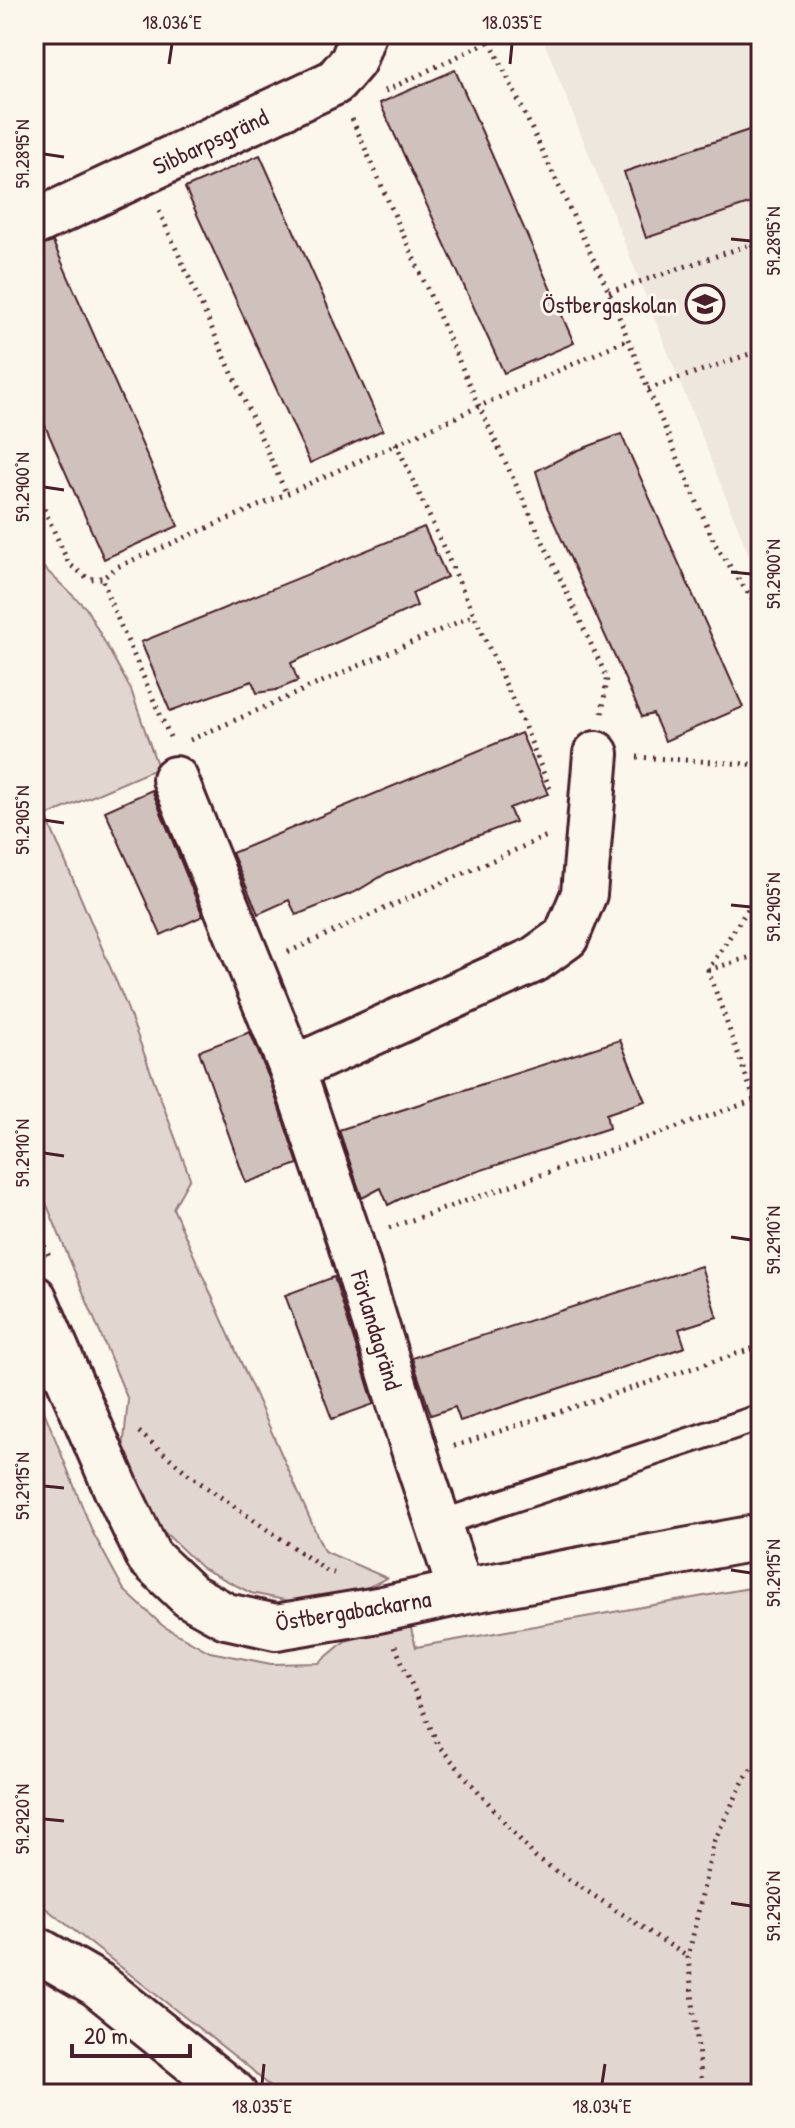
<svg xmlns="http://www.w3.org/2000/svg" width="795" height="2128" viewBox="0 0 795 2128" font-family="'Patrick Hand',sans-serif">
<rect width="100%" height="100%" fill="#fbf7ec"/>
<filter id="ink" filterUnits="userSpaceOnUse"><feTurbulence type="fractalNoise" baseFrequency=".0125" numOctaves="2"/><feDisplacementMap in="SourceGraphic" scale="16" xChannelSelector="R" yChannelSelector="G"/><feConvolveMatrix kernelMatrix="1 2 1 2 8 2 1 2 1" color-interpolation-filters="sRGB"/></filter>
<g filter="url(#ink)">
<!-- built -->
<polygon fill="#eee7de" points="541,34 761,34 761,573 757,575"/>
<!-- green -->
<g fill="#e2d7d0" stroke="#967b7e" stroke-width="2">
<polygon points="34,549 42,566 86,608 131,690 158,768 46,816 125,1002 190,1178 173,1208 324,1551 387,1578 339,1602 299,1603 251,1593 202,1568 160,1528 123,1450 128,1400 34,1174"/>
<polygon points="34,1386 93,1533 124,1590 163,1626 210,1652 271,1664 319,1663 345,1641 410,1625 416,1647 761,1586 761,2094 277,2094 251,2069 34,1899"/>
</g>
<!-- building -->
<g fill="#cfc2bc" stroke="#4a1f2b" stroke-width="2">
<polygon points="455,70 574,343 504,373 380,103"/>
<polygon points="761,126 761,200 646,238 624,172"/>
<polygon points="260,155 383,430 310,463 185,188"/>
<polygon points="53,242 178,526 104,559 34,401 34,248"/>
<polygon points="621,434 743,707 665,741 653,714 642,717 628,686 547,507 536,471 576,451"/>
<polygon points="424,527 447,577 412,593 417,606 291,663 298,681 276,690 257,693 252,681 170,711 141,642"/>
<polygon points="521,733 548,794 509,808 515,822 466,840 428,857 387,873 357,891 296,915 289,900 258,914 232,853"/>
<polygon points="152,790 203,916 161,935 105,811"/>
<polygon points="250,1032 269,1078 298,1164 246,1183 199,1051"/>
<polygon points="620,1040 645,1101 606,1114 609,1128 412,1193 388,1205 381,1188 362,1198 339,1130"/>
<polygon points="701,1266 717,1317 679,1329 685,1347 460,1421 455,1407 431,1415 412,1358"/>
<polygon points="334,1277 374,1404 332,1419 285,1295"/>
</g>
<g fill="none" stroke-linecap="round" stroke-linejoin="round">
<!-- service casing -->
<g stroke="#4a1f2b" stroke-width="30">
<polyline id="service" points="438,1524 761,1417"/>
</g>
<!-- minor casing -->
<g stroke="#4a1f2b" stroke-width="50">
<g id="minor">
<polyline points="34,223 335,82 353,61 363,34"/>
<polyline points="175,779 292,1069 350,1241 417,1459 461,1592"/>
<polyline points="292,1069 534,960 566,937 584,894 596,754"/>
<polyline points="34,1298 116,1488 149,1557 190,1596 226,1616 276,1627 378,1610 461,1592 761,1537"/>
</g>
</g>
<!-- tertiary casing -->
<g stroke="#4a1f2b" stroke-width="50">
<polyline id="tertiary" points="34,1948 97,1984 234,2094"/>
</g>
<!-- path -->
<g stroke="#4a1f2b" stroke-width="5" stroke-dasharray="2 6" stroke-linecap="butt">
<polyline points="487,34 609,292 648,389 715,544 754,602 761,609"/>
<polyline points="385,91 490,41"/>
<polyline points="352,119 479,406 607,678 602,714"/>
<polyline points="159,211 286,493"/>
<polyline points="752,244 761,270"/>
<polyline points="609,292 761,241"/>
<polyline points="648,389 761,350"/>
<polyline points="396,443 524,725 550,789"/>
<polyline points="34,487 69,564 89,579 103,578"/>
<polyline points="170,737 109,599 103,578 117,567 286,494 628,339"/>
<polyline points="190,740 474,615"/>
<polyline points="637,757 761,765"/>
<polyline points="761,889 708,970 761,1118"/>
<polyline points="288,952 549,835"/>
<polyline points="708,970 761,954"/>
<polyline points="34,1224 51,1260"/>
<polyline points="389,1228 755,1100"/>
<polyline points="139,1432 192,1477 327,1571 334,1573"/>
<polyline points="454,1446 761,1346"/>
<polyline points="395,1646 438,1745 536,1858 688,1957"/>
<polyline points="703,2094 688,1957 714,1841 745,1778 761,1758"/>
</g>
<!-- service -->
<use href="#service" stroke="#fbf7ec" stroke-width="24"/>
<!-- minor -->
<use href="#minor" stroke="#fbf7ec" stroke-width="44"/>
<!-- tertiary -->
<use href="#tertiary" stroke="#fbf7ec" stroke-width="44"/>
</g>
</g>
<!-- ticks -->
<path fill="none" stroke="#4a1f2b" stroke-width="3" d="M169,64L172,44M510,64L512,44M44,154L64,157M731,239L751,241M44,487L64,490M731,572L751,574M44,820L64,823M731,905L751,907M44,1153L64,1156M731,1237L751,1240M44,1486L64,1488M731,1570L751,1573M44,1819L64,1821M731,1903L751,1906M262,2084L264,2064M602,2084L605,2064"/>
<!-- icons -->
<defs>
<g id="school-ring" transform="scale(2)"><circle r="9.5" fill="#fbf7ec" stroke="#4a1f2b" stroke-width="1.5"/><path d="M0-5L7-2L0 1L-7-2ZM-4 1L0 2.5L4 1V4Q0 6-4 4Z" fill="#4a1f2b"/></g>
</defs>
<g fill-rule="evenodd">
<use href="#school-ring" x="705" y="304"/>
</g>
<g text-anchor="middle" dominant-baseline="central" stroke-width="6" stroke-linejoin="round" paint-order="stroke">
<!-- street labels -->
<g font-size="24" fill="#4a1f2b" stroke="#fbf7ec">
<text transform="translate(210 141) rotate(-25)">Sibbarpsgränd</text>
<text transform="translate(377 1330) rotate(73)">Förlandagränd</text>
<text transform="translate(353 1610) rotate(-9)">Östbergabackarna</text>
</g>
<!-- poi labels -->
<g font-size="24" fill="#4a1f2b" stroke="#fbf7ec" text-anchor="end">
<text x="677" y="304">Östbergaskolan</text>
</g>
</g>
<!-- margin -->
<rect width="795" height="2128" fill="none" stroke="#fbf7ec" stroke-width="88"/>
<!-- scale -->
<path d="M72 2044v12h118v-12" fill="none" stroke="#4a1f2b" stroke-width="4"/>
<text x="84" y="2044" font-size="24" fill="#4a1f2b" stroke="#fbf7ec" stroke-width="6" paint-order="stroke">20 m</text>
<rect x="44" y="44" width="707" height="2040" fill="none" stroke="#4a1f2b" stroke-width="3"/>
<g font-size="20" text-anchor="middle" fill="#4a1f2b">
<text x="172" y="29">18.036°E</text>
<text x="512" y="29">18.035°E</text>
<text transform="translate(22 154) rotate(-90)" y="7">59.2895°N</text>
<text transform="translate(773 241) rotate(-90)" y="7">59.2895°N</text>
<text transform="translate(22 487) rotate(-90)" y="7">59.2900°N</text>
<text transform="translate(773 574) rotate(-90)" y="7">59.2900°N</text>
<text transform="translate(22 820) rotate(-90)" y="7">59.2905°N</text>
<text transform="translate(773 907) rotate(-90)" y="7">59.2905°N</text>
<text transform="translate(22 1153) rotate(-90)" y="7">59.2910°N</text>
<text transform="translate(773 1240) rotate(-90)" y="7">59.2910°N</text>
<text transform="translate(22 1486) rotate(-90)" y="7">59.2915°N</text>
<text transform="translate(773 1573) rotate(-90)" y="7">59.2915°N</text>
<text transform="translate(22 1819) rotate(-90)" y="7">59.2920°N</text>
<text transform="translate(773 1906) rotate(-90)" y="7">59.2920°N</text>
<text x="262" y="2113">18.035°E</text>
<text x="602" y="2113">18.034°E</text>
</g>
</svg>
